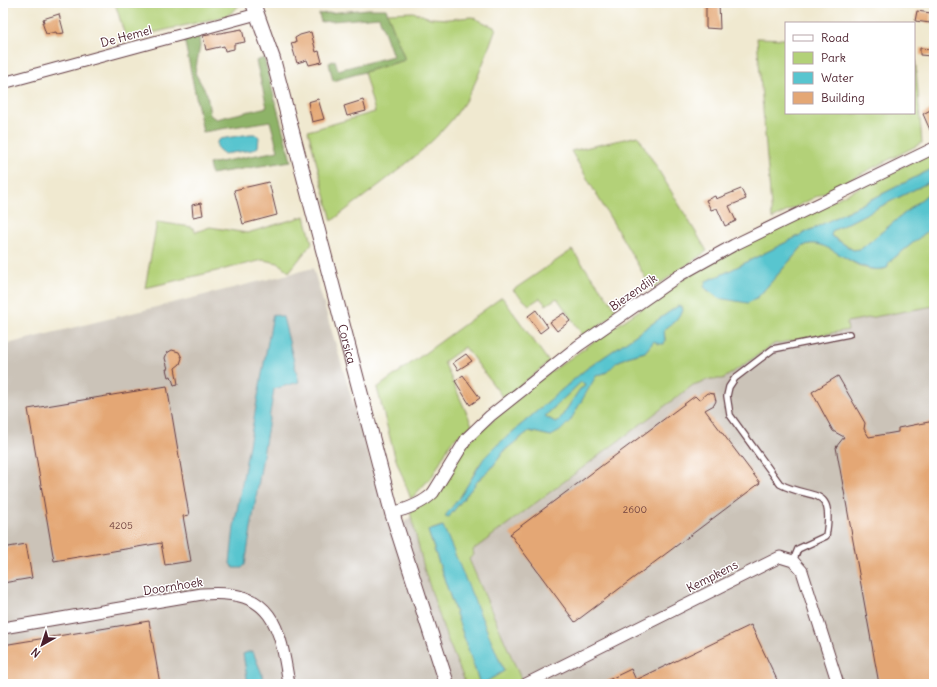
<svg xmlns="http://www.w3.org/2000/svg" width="937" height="687" viewBox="0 0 937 687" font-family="Delius,sans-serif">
<rect width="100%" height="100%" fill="#fff"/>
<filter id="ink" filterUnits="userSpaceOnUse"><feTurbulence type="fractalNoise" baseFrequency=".025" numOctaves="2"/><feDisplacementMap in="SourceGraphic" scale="8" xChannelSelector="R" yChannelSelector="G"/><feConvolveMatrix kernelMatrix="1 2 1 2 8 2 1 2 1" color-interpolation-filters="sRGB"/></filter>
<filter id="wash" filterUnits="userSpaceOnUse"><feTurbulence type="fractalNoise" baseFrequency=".012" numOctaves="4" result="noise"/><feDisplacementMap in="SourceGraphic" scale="16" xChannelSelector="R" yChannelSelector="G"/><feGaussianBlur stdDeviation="0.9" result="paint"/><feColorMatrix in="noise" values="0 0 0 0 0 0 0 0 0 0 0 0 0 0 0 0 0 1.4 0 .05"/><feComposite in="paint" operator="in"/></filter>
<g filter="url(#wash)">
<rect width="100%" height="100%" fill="#f0e9d0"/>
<!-- industrial -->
<polygon fill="#cbc3b8" points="313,268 396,547 404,522 432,500 551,372 934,285 934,684 3,684 3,345"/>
<!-- green -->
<g fill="#b3d178" stroke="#7e7852" fill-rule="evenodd">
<polygon points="115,3 241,3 234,11 226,16 126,39"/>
<path d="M413,12L430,18L449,19L472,17L496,28C486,54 478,83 462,106C434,149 373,188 332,221L308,131L375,112L364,72L405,60L387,13Z"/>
<polygon points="757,38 786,39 786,113 914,113 914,44 922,143 772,219"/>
<polygon points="638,136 707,251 652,289 571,151"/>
<path d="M934,151V168L721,275L706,281L707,290L710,292L758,297L802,247C821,234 844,261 863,267C870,270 877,269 884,269L887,268L889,262L934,226V306L847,322L848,330L774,344L723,379H710L693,385L473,550L474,555L469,559L522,681L516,684H482L504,671L442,526L428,531L480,684H466L446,636L425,572L410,512L472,439L532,385L708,262ZM678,306L683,310L675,321L664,330L665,340H654L645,352L627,357L617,362L607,372L596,376L551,436L529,431L505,450L490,470L481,477L451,514L479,465L495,447L585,370Z"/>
<polygon points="927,183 932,184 933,190 861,249 853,250 830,235 832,231"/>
<polygon points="305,216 312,243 289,272 278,263 263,260 145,288 157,222 192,227 196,232 210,227 247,233"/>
<polygon points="572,250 618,312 584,337 557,298 546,305 540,298 529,305 513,290"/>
<polygon points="502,297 549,362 504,399 465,347 444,362 472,425 451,442 433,475 411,499 395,457 377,388"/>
<polygon points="581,382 585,384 584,387 580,389 558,422 555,422 545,416"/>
</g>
<!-- forest -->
<g fill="#8eb368" stroke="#6c694a">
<polygon points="368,9 386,9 405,60 333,81 329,63 335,60 338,70 393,56 379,17 321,22 319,14"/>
<polygon points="199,34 200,46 195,73 207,94 210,115 216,119 267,107 256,61 264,58 291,161 211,174 209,164 278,151 270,121 203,132 184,38"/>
</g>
<!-- water -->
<g fill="#58c5cf" stroke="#51727d" fill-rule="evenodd">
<polygon points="250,134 256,134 259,137 258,147 252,150 224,154 217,148 217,142 220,139"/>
<path d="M934,168V226L889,262L887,268C855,278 825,231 802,247L758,297L748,303L718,298L704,287L706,281L721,275ZM927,183L933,185V190L861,249L853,250L831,236L832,231Z"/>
<path d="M678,306L682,307L683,310L675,321L664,330L665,340L664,344H658L654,341L645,352L627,357L617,362L607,372L596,376L570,421L560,431L551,436L529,431L505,450L490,470L481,477L451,514L449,517L445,516L462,494L484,458L495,447L585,370ZM581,382L585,384L584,387L580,389L558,422H555L545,416Z"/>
<polygon points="273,314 283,317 299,382 274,389 245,565 242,568 234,568 230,564 234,527"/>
<polygon points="443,526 504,671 482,684 480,684 428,531"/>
<polygon points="248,652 253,652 262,674 263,684 248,684 243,654"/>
</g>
<g id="blocks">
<!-- building -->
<g fill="#e4a775">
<polygon points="706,3 719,3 720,29 706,28"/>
<polygon points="917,11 931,13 930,23 915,21"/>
<polygon points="59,14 64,33 57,34 56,32 46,34 42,22 44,22 43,19"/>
<polygon points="242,29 245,42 234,44 234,49 225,51 224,46 206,50 203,36"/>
<polygon points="311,32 316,52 319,51 322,62 309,65 307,60 297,63 291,43 296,42 295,38 300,35"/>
<polygon points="920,48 932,49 931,56 920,55"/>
<polygon points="318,99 324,119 312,122 308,102"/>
<polygon points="363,100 366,111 347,116 344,106"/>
<polygon points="934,108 934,139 923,114"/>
<polygon points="269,182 277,215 243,224 234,190"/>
<polygon points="741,189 746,199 729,206 736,221 725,226 717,208 711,210 706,200 715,196 716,199"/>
<polygon points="201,203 203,215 193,217 192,205"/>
<polygon points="536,310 548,327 540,333 528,316"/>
<polygon points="564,313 570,321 557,331 550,322"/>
<polygon points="172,350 179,352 182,358 180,364 175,368 178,384 174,385 171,376 168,377 166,369 168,369 165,358 167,353"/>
<polygon points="466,354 472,361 458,370 453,363"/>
<polygon points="463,375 480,398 470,405 455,381"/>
<polygon points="838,376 865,423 864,429 869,437 898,432 898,428 934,421 934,684 879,684 836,447 844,437 833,431 812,392"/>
<polygon points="167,386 189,515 183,516 191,561 165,565 161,543 54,561 28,409"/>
<polygon points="707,393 714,394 716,401 714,405 705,410 760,483 575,622 510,534 695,396 699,400"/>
<polygon points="26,544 32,578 3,583 3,548"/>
<polygon points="149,621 160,684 3,684 3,645"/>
<polygon points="751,625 779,684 600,684 631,669 636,680"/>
</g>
</g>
</g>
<g filter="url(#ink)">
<use href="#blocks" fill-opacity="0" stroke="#633d44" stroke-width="1"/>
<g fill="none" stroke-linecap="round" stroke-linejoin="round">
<!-- service casing -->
<g stroke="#633d44" stroke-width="8">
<path id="service" d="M793,561L798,549L826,536C835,484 812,501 780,484L730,415L727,396L729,387L735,378L773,349L849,334"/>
</g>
<!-- minor casing -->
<g stroke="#633d44" stroke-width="13">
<g id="minor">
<polyline points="3,83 257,14"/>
<path d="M392,513C407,509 422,504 433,493L467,438L490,416L578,346L680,275L734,245L934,148"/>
<path d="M3,628L202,594C273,588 280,626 289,684"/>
<polyline points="526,684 780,557 793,561 802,571 838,684"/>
</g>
</g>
<!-- tertiary casing -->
<g stroke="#633d44" stroke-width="16">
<g id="tertiary">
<path id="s1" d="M253,3L273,59L392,513L447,684"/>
</g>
</g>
<!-- service -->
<use href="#service" stroke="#fff" stroke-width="5.5"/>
<!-- minor -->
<use href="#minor" stroke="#fff" stroke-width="11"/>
<!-- tertiary -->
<use href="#tertiary" stroke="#fff" stroke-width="14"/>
</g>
</g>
<g text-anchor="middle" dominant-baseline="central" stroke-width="3" stroke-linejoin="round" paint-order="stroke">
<!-- number labels -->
<g font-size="10" fill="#70413e">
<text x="635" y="509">2600</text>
<text x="121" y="525">4205</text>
</g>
<!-- street labels -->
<g font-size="12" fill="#4a1f2b" stroke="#fff">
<text transform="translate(126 36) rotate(-15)">De Hemel</text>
<text transform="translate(633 292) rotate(-35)">Biezendijk</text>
<text stroke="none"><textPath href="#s1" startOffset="354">Corsica</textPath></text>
<text transform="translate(712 576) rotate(-27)">Kempkens</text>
<text transform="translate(173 586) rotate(-9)">Doornhoek</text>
</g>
</g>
<!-- margin -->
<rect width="937" height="687" fill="none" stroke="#fff" stroke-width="16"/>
<!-- legend -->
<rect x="785" y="22" width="130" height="92" fill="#ffffff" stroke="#b7a5aa"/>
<rect x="793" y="35" width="20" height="6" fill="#ffffff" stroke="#b7a5aa"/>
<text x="821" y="42" font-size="12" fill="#4a1f2b">Road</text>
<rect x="793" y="52" width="20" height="12" fill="#b3d178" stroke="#b7a5aa"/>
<text x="821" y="62" font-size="12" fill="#4a1f2b">Park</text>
<rect x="793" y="72" width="20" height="12" fill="#58c5cf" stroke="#b7a5aa"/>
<text x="821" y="82" font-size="12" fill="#4a1f2b">Water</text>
<rect x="793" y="92" width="20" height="12" fill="#e4a775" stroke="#b7a5aa"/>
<text x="821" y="102" font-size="12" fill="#4a1f2b">Building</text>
<!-- north arrow -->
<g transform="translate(42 645) rotate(219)" stroke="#ffffff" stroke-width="3" paint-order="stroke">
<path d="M0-3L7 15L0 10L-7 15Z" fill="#4a1f2b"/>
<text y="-6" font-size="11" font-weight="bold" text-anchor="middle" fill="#4a1f2b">N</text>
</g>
</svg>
